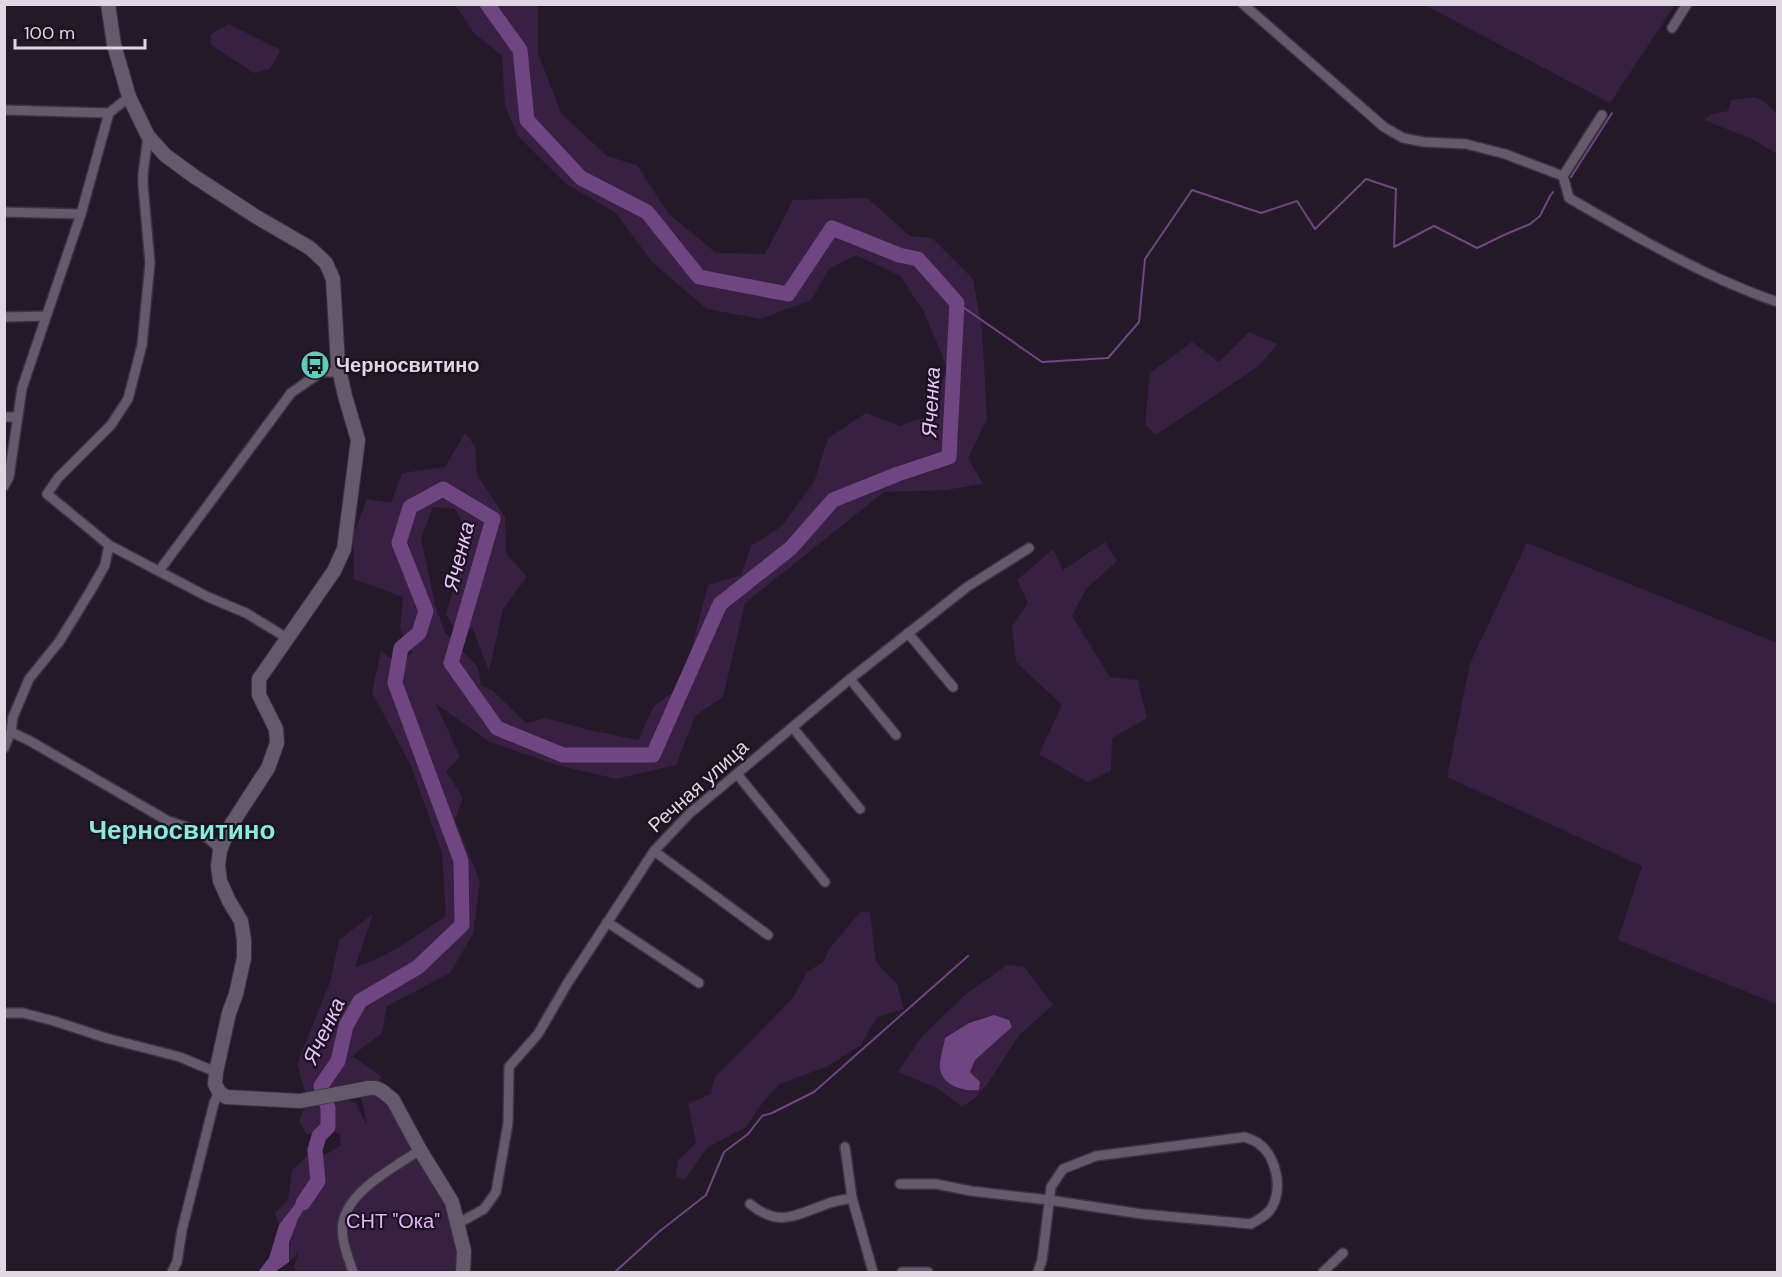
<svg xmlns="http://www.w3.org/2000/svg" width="1782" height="1277" viewBox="0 0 1782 1277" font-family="'DM Sans',sans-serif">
<rect width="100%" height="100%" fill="#241929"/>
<!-- green -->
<g fill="#372042" fill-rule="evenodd">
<path d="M455,5H538V53L561,113L607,156L637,165L668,213L716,253L765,254L793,200L867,198L910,236L932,238L973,279L982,329L987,419L968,458L983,484L946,490L884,492L745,603L723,697L695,716L676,765L616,779L554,764L490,742L436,704L460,757L446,771L463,798L455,820L480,881L473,934L450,973L387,1006L382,1033L352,1056L382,1077L375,1083L343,1085L306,1094L297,1064L330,982L339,940L373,914L355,967C389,957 417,935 446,916L442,853L411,766L372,692L381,651L401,665L412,653L400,628L403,597L354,579L353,535L367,499L391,503L402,473L445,467L465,433L475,446L477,475L505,517L506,553L527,577L503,609L489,671L472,627L461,640L446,614L461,565L468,533L455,509L433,507L421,538L435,604L445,633L478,667L481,686L492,690L526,723L546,718L585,729L638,740L654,706L682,686L708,585L741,575L751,546L782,526L814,482L828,438L866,413L900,426L933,414L947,367L924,312L900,276L856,255L829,269L811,300L761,319L707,309L652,262L616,213L565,183L518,136L505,106L502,56L474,33Z"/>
<polygon points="1425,5 1675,5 1610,103"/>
<polygon points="229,24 281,50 270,69 254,73 210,44 211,34"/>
<polygon points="1753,97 1762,100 1777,114 1777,154 1754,140 1704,120 1712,114 1728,111 1732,100"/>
<polygon points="1249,332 1277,344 1260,365 1156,435 1145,424 1150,373 1192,342 1219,362"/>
<polygon points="1105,542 1117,561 1086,589 1072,616 1110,677 1138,680 1147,718 1112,738 1111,771 1087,782 1039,754 1062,705 1016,662 1012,627 1028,603 1017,580 1053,549 1063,570"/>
<polygon points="1527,543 1777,643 1777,1004 1618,940 1642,866 1447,777 1470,663"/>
<polygon points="861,911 870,913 876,962 897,984 904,1009 877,1017 861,1045 828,1066 780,1084 763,1102 746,1127 708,1147 684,1180 676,1177 678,1160 696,1143 688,1104 711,1094 713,1082 717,1075 793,998 807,972 823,962 830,948"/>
<path d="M1007,965L1024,967L1053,1005L1020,1034L988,1083L976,1097L962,1107L939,1089L898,1072L922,1036L966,994ZM994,1015L1009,1020L1012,1027L975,1060L970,1072L969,1023Z"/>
<path d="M360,1093L384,1097L416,1158L445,1206L457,1249L456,1272H297L294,1266L299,1252L289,1262C289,1247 291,1234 298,1220C305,1205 316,1200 312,1182L279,1225L275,1213L288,1200L292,1171L307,1155L327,1154L341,1145L340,1134L325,1128L307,1135L299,1121L305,1106L348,1100L356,1103L367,1126Z"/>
</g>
<!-- water -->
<g fill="#6f4682">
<path d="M994,1015L1009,1020L1012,1027L975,1060L970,1072L980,1082L979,1090C965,1092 942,1086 940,1068C939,1059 944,1047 945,1038L969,1023Z"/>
<polygon points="313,1181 313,1195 298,1219 289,1243 289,1262 275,1272 258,1272 269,1258 279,1225"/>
</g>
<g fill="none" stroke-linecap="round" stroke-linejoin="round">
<!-- stream -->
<g stroke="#6f4682" stroke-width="2">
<polyline points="1571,177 1612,113"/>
<polyline points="957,303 1042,362 1108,358 1139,322 1145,259 1192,190 1261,213 1297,201 1315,229 1366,179 1396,189 1394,247 1434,226 1477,248 1504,235 1530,224 1540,216 1550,196 1553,192"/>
<polyline points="615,1272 660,1231 706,1195 724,1152 748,1134 762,1116 772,1113 814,1092 968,956"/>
</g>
<!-- river -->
<polyline stroke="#6f4682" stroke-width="15" points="303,1203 318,1181 315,1150 319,1136 328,1127 328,1108 321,1086 338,1061 346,1026 360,1001 418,967 462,925 461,861 395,683 401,648 419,633 426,611 399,543 410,507 443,489 493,519 451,663 497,728 563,755 653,755 720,604 791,548 833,500 898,474 949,457 957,303 918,259 899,255 832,228 788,294 699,277 647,212 581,178 527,120 520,50 487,4"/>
<!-- street casing -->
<g stroke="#3b3340" stroke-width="12">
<g id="street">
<polyline points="1243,4 1384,127 1403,138 1424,142 1466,144 1505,154 1563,176"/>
<polyline points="1672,28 1687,4"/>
<polyline points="4,110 109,113"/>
<path d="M1602,115L1563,176L1569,198C1619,227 1669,256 1722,280C1741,288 1758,296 1778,302"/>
<polyline points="4,212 81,214"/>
<polyline points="4,317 46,316"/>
<polyline points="4,417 17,417"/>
<polyline points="4,486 9,477 22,388 81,214 109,113 129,97"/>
<polyline points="109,545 208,597 246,613 287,638"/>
<polyline points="159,571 291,393 321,372 340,372"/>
<polyline points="908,633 953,687"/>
<polyline points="850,679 896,735"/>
<polyline points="793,728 860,809"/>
<path d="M11,732L30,741L168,821C190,828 205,832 220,850"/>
<polyline points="4,748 11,732 13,717 29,679 59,642 91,590 105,565 109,545 47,494 58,478 111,425 128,399 142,345 150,263 143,185 143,174 148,136"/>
<polyline points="737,774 825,882"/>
<polyline points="654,851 768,935"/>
<polyline points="607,922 699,983"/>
<polyline points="4,1013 23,1013 54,1021 106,1038 180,1057 216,1072"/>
<polyline points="845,1147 852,1198 873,1272"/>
<path d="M900,1184H936L971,1191L1049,1200L1142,1214L1251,1224C1259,1219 1268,1215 1272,1207C1283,1187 1276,1156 1258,1143C1254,1140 1249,1139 1245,1137L1096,1156L1063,1169L1051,1187L1042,1260L1038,1272"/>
<path d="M750,1204C778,1227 794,1216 824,1205C833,1201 843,1200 852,1198"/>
<polyline points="457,1224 484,1209 496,1192 508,1123 509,1067 538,1034 567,984 654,851 690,813 850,679 967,587 1029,548"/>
<polyline points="172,1272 177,1262 182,1230 214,1103 219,1092"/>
<path d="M353,1272C348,1257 340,1238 343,1222C349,1190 395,1167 420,1150"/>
<polyline points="902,1272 928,1272"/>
<polyline points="1323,1272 1343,1253"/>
</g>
</g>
<!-- secondary casing -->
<g stroke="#3b3340" stroke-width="16">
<polyline id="secondary" points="108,4 114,45 129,97 148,136 165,155 195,177 255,216 310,248 326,263 333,279 338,365 345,396 358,440 344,549 334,571 259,679 259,695 276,729 277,743 268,768 229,828 220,850 218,866 220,881 229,901 241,921 244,940 244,958 236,994 229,1013 216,1072 215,1084 219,1092 226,1097 300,1101 369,1088 376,1088 382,1091 393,1100 420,1150 452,1202 464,1251 463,1272"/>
</g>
<!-- street -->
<use href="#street" stroke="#65596c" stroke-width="9"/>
<!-- secondary -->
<use href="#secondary" stroke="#65596c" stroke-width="14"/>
</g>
<!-- icons -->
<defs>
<g id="bus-disc" transform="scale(1.5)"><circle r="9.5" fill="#59cebf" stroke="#1b1020"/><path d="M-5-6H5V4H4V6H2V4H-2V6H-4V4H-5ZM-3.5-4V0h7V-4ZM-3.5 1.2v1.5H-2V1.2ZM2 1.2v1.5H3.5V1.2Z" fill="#111"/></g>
</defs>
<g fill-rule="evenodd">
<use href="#bus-disc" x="315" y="365"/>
</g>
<g text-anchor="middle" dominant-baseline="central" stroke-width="4.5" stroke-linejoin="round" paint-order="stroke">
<!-- poi labels -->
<g font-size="20" font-weight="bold" fill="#dfd8e3" stroke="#1b1020" text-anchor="start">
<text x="336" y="365">Черносвитино</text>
</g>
<!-- street labels -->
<g font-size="20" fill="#dfd8e3" stroke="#1b1020">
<text transform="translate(698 786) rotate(-42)">Речная улица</text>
</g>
<!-- park labels -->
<g font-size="20" fill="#e2b3f9" stroke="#1b1020">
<text x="393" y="1221">СНТ "Ока"</text>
</g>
<!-- water labels -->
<g font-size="21" font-style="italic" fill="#e9c5fa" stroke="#1b1020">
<text transform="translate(931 402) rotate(-87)">Яченка</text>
<text transform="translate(459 556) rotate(-76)">Яченка</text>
<text transform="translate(324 1031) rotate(-65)">Яченка</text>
</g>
<!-- district labels -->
<g font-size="26" font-weight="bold" fill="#85edde" stroke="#1b1020">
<text x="182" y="830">Черносвитино</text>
</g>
</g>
<!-- border -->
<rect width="1782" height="1277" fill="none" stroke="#dfd8e3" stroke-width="12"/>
<!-- scale -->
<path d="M15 39v9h130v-9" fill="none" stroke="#dfd8e3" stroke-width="3"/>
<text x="24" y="39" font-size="18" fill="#dfd8e3" stroke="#1b1020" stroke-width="4.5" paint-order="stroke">100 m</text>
</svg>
